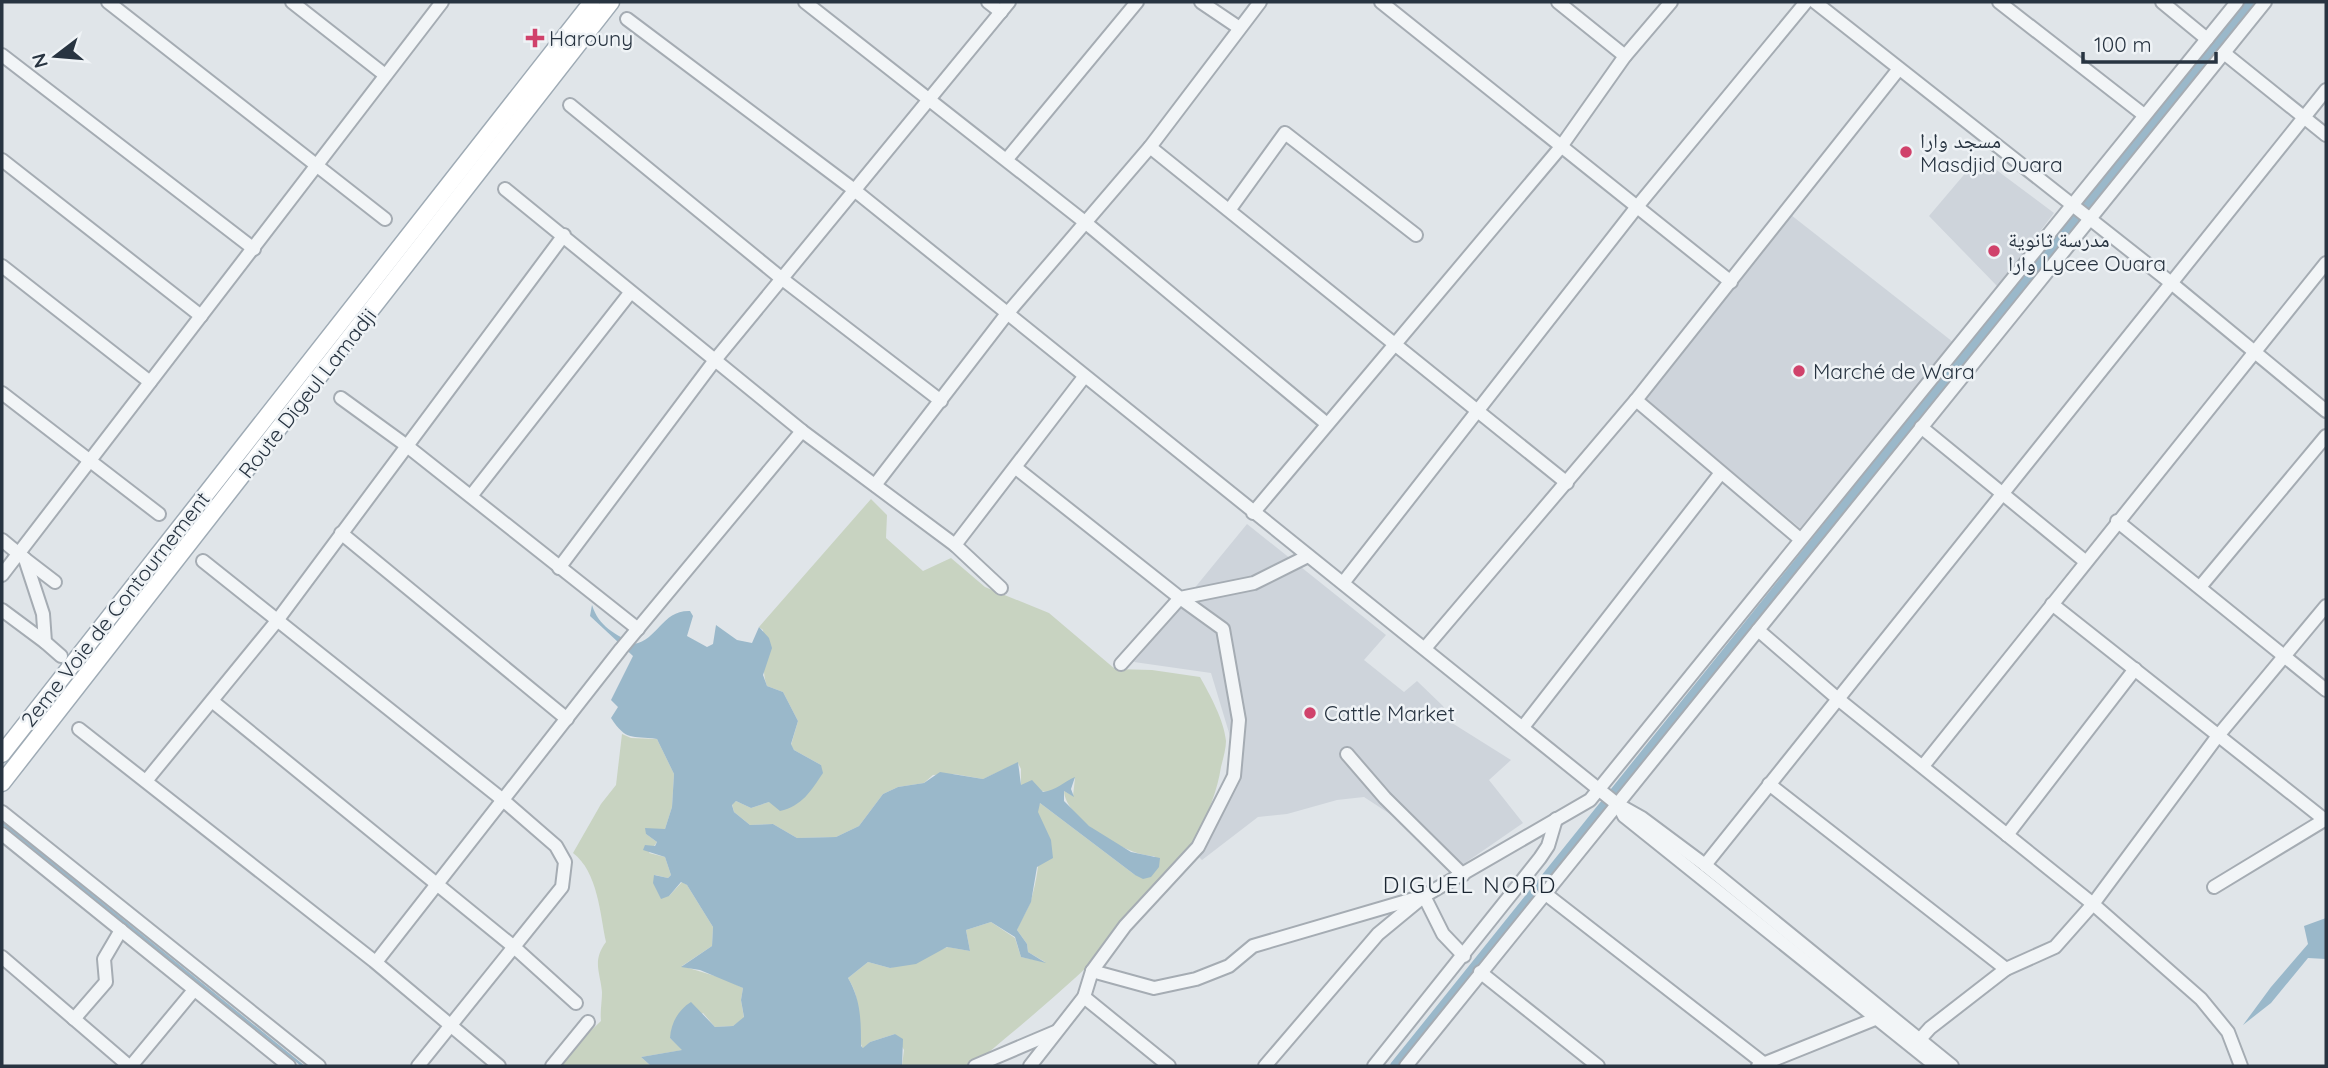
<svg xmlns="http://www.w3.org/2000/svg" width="2328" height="1068" viewBox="0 0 2328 1068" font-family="Quicksand,'Noto Naskh Arabic',sans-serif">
<rect width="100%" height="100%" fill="#e0e5e9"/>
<!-- built -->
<g fill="#ced4db">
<polygon points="1979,157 2054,213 1998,287 1929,216"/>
<polygon points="1791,215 1953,342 1800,528 1646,399"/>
<polygon points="1247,524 1386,635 1364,660 1404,692 1417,681 1443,706 1452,723 1511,760 1489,780 1523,823 1452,872 1393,816 1364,797 1337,800 1287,814 1258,817 1202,860 1190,848 1219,800 1233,746 1211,673 1134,662"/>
</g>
<!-- green -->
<g fill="#c8d3c1">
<path d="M871,499L887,515L886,538L923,571L951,558L985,587L1049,613L1115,669L1152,670L1200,677C1210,695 1224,720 1226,741C1226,749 1223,759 1221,767C1203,882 1058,994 972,1066H902L904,1050L895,1034L870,1042L863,1049C852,1026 866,1007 848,978L868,962L890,968L948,947L970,951L966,930L991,922L1015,938L1021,957L1045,962L1028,952L1027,944L1017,930C1021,919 1028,910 1031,900C1040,871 1042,836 1037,808L1040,803L1135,875L1155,856C1129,857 1065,819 1064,791L1073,796L1075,778C1066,781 1064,786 1056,790C1046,795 1031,788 1021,786V769L1018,763L983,779L954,774L933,775L924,783L898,787L883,794L859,826L836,837L797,838L773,824L750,825L734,812L732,804L736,801L751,808L769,802L821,765L794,750L791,745L798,721L783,692L767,686C761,671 765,647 763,630L759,627Z"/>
<path d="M622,734L631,738L657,739L674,774L672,807L665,829L646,834L657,842L649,853L665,857L671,875L668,878L655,875L669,896L682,882L687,885L713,927L712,946L682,966L725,979L743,988L741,1000L744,1018L733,1026L715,1027L703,1013L670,1038L683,1050L641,1057L651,1066H560L576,1045L601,1021C600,1011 602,1002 602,992C600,971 592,961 606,942C600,914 598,872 573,853L601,804L616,785Z"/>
</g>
<!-- water -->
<g fill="#9ab8ca">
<path d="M592,605C599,627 615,634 634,644C658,640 662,610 690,611L693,616L687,636L707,647L713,644L716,625L737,640L752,643L759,627L769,638L772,648L763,675L767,686L783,692L798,721L791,744L794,750L821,765L823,773C811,791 802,806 780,811L769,802L751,808L736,801L732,805L734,812L750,825L773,824L797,838L836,837L859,826L883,794L898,787L924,783L940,772L983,779L1018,762L1021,785L1032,780L1043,792C1057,790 1063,782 1075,777L1071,789L1074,797L1064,791V801L1089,826L1131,852L1160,858L1159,867L1151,877L1143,879L1135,875L1040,803L1038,812L1051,840L1053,858L1037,867L1031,902L1017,930L1027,944L1028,952L1046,963L1021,957L1015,937L991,922L966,930L970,951L947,947L916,964L890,968L868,962L848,978C861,1000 861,1021 861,1046L863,1048L870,1042L895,1034L903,1039L902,1066H651L641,1057L682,1050L670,1038C671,1023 678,1010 691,1002L715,1027L733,1026L744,1017L741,1000L743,988L700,970L681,967L712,946L713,927L687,885L681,882L669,896L661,899L653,883L654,875L668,878L671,875L665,857L643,850L645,845L655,846L657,842L646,834L645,828L665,829L672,807L674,774L657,739C631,735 627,742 611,718L618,707L611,700L633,656L590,616Z"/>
<polygon points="2326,918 2326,959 2308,958 2271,1003 2243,1025 2271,987 2308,944 2304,926"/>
</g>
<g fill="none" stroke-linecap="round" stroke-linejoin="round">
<!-- stream -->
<polyline stroke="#9ab8ca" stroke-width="2.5" points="2,823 303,1066"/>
<!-- canal -->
<polyline stroke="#9ab8ca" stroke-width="10" points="1395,1066 2249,2"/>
<!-- minor casing -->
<g stroke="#a5acb3" stroke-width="16">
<g id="minor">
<polyline points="108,2 385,219"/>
<polyline points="292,2 385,75"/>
<polyline points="805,2 1086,223 1327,424"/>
<polyline points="988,2 1001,12"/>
<polyline points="1201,2 1238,27"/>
<polyline points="1381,2 1731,282"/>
<polyline points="1558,2 1625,56"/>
<polyline points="1815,2 2170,282 2326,411"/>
<polyline points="1999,2 2144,115"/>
<polyline points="2162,2 2207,39"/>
<polyline points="627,19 853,189 1617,804 1642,818 1705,865 1952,1066"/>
<polyline points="2224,53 2326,135"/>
<polyline points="2,55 254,249"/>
<polyline points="570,105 781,278 941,401"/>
<polyline points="1150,147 1567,483"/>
<polyline points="1007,159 1137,2"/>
<polyline points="2,160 201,316"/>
<polyline points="505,189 802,431 955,545 1084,377"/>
<polyline points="1230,209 1285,133 1416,235"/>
<polyline points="2,266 150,382"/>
<polyline points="2,393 159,514"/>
<polyline points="341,398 407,446 638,629"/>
<polyline points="1636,400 1800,539"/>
<polyline points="1921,427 2086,562"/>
<polyline points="1016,468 1180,598 1254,583 1308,556"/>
<polyline points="875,485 1006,315 1150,147 1260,2"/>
<polyline points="471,496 630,293"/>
<polyline points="1253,513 1560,148 1625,56 1671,2"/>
<polyline points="2117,521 2326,690"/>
<polyline points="341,533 567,719"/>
<polyline points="2,540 25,559 43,614 45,642 61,656"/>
<polyline points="955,545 1001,588"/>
<polyline points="25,559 55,582"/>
<polyline points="203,561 503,800 556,846 565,862 562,887 418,1066"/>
<polyline points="559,568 715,360 1009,2"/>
<polyline points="2,575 442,2"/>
<polyline points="1343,583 1636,208 1806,2"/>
<polyline points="2200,587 2326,436"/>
<polyline points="2052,604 2325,820"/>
<polyline points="2,610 45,642"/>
<polyline points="1758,630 1838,699 2093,904 2201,999 2228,1032 2241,1066"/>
<polyline points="1426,647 1636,400 1898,70"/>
<polyline points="212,701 514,947 576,1003"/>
<polyline points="1523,727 1720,474"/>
<polyline points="79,729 374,961 499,1066"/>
<polyline points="1347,754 1385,798 1463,875"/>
<polyline points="1923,766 2326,263"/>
<polyline points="146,781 276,622 564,235"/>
<polyline points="1769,784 2006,969"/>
<polyline points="1618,804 1624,816 1936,1066"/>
<polyline points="2,812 319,1066"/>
<polyline points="2,834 289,1066"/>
<polyline points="2007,835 2135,669"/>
<polyline points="1705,865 2326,90"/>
<polyline points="2214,887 2326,819"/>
<polyline points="1547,895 1767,1066"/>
<polyline points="1424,896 1443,934 1464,956"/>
<polyline points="2,957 129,1066"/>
<polyline points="376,962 621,649 802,431"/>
<polyline points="1092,971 1154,988 1196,979 1229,966 1253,946 1417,898"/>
<polyline points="1480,972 1598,1066"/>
<polyline points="1084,997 1169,1066"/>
<polyline points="74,1019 106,982 104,959 121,930"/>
<polyline points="1913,1047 1930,1028 2006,969 2055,947 2093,904 2217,737 2326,606"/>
<polyline points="131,1066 194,990"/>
<polyline points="552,1066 588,1022"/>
<polyline points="975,1066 1055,1032"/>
<polyline points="1030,1066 1084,997 1092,971 1125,926 1198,847 1234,776 1239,720 1223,629 1180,598 1121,664"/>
<polyline points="1265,1066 1378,934 1424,896 1590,800 2237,2"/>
<polyline points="1374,1066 1540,858 1548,846 1556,819"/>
<polyline points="1406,1066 2265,2"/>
<polyline points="1758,1066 1880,1017"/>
</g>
</g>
<!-- major casing -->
<g stroke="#9fabb5" stroke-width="19">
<g id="major">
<polyline points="2,754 592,2"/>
<polyline points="2,783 611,2"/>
</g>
</g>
<!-- minor -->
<use href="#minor" stroke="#f2f5f7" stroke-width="12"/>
<!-- major -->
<use href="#major" stroke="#fff" stroke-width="16"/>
</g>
<!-- markers -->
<g fill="#d0426b" stroke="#eff3f6" stroke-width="2.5">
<path d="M531.5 27.5h7v7h7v7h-7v7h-7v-7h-7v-7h7z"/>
<circle cx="1906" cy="152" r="7"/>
<circle cx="1994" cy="251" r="7"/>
<circle cx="1799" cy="371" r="7"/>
<circle cx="1310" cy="713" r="7"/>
</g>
<g text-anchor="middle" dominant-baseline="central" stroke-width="5" stroke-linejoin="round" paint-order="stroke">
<!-- poi labels -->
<g font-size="21" fill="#283441" stroke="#eff3f6" text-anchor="start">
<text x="549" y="38">Harouny</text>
<text x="1920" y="140">مسجد وارا<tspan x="1920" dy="24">Masdjid Ouara</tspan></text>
<text x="2008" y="239">مدرسة ثانوية<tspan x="2008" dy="24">وارا Lycee Ouara</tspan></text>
<text x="1813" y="371">Marché de Wara</text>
<text x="1324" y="713">Cattle Market</text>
</g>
<!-- street labels -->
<g font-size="21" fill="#283441" stroke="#eff3f6">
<text transform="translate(307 393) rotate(-52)">Route Digeul Lamadji</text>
<text transform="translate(115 609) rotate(-52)">2eme Voie de Contournement</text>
</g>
<!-- neighbourhood labels -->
<g font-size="23" letter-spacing="2" fill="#1a2531" stroke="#eff3f6">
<text x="1470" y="884">DIGUEL NORD</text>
</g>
</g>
<!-- border -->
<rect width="2328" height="1068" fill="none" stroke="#283441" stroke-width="7"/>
<!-- north arrow -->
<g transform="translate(56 56) rotate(254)" stroke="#eff3f6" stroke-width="5" paint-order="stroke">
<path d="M0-5L12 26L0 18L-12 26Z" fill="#283441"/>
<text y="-10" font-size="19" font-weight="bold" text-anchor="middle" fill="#283441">N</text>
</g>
<!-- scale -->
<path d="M2083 52v10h133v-10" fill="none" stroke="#283441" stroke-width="3.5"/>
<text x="2094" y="52" font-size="21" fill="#283441" stroke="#eff3f6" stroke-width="5" paint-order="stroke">100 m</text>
</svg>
